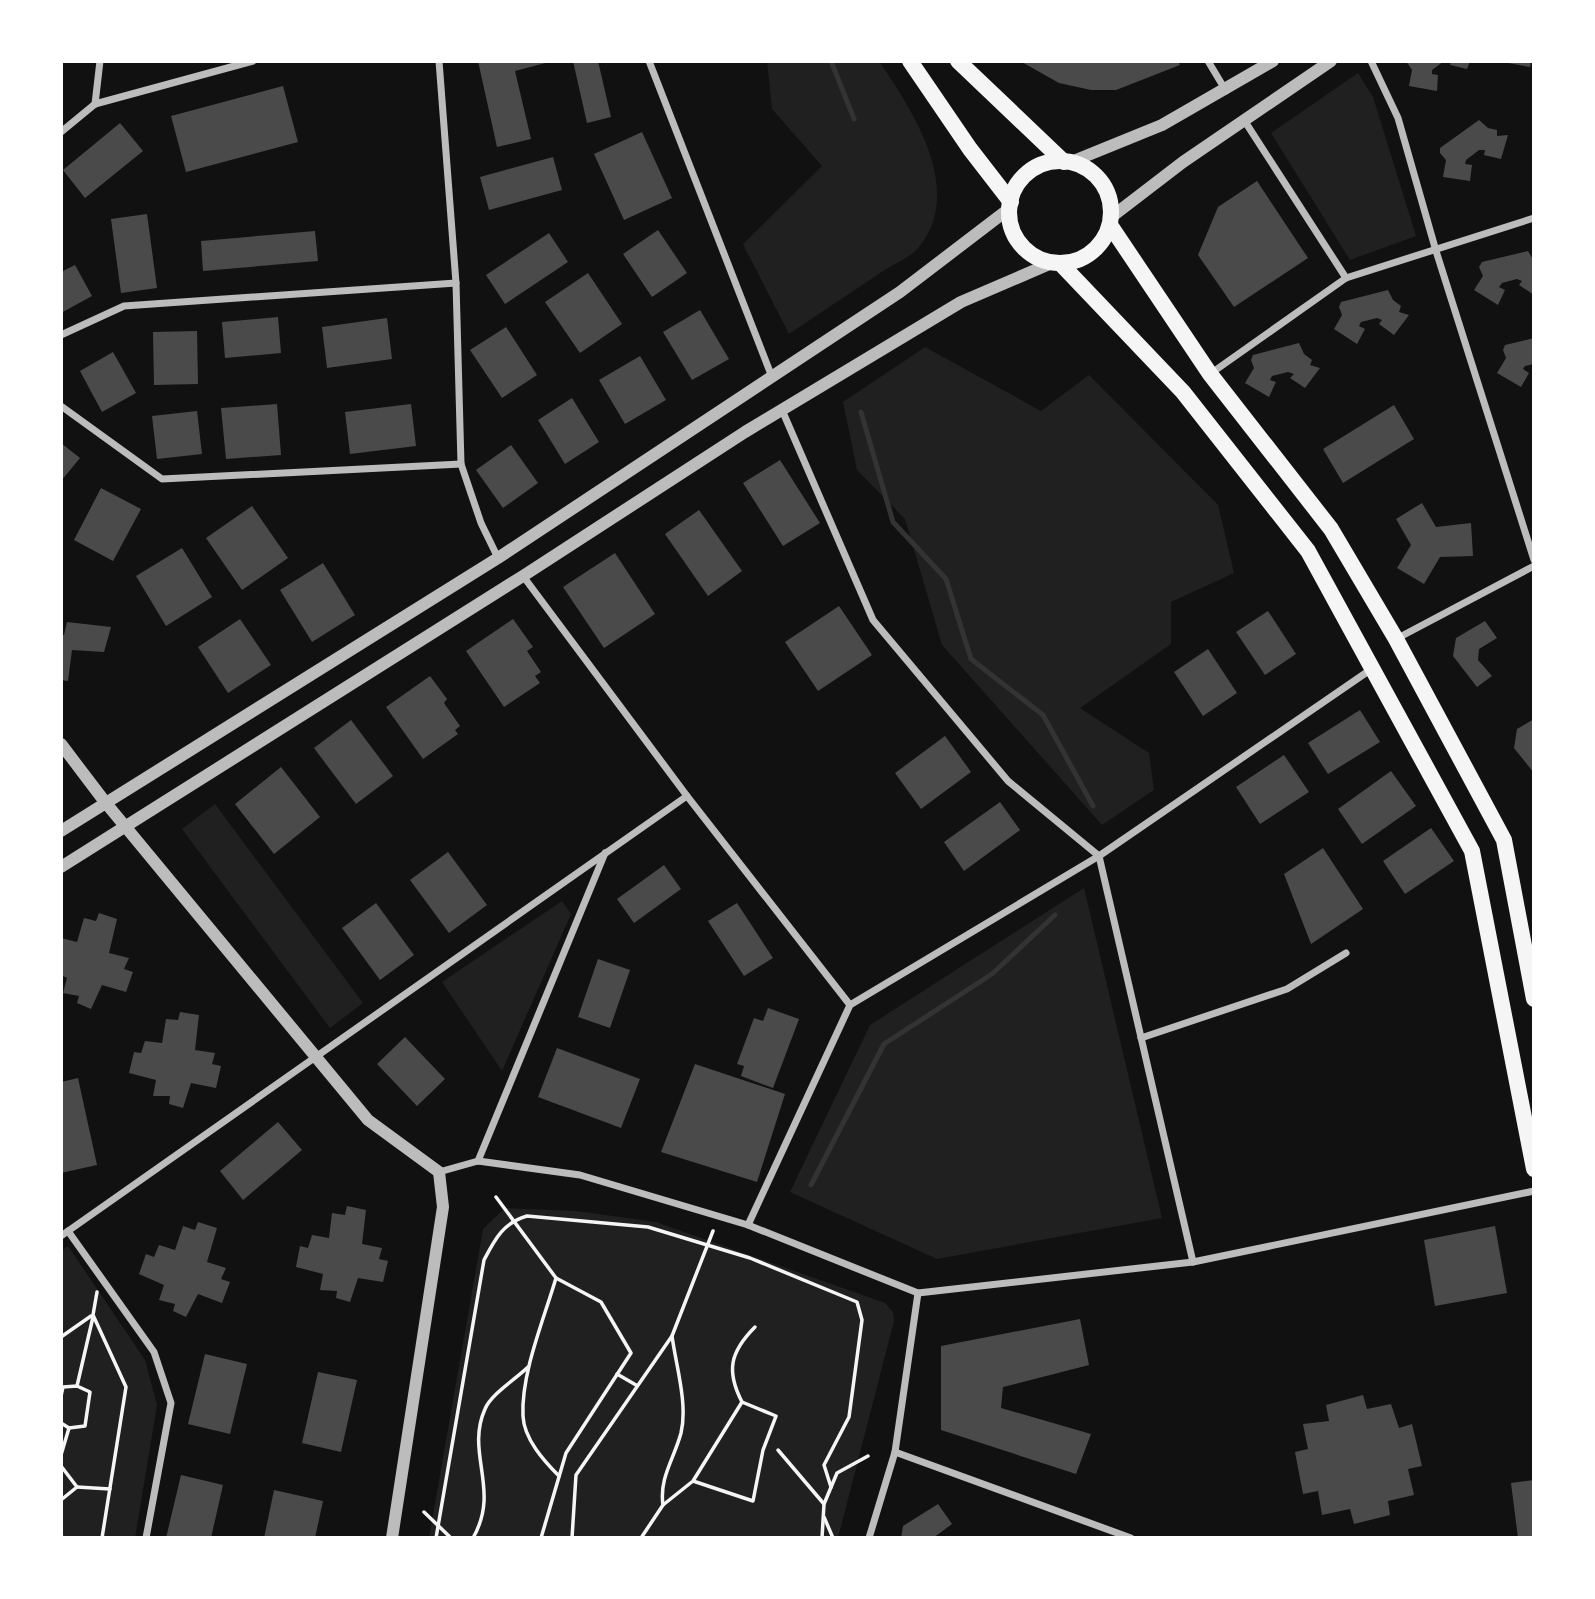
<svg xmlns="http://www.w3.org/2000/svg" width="1595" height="1599" viewBox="0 0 1595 1599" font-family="Raleway,sans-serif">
<rect width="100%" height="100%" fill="#111"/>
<!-- green -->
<g fill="#202020">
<path d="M767,61H879C913,111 965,190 919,247C911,257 894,264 883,271C852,292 820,313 789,334L743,244L822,166L772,109Z"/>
<polygon points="1358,73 1373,97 1416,236 1350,260 1271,133"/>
<polygon points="925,347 1041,411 1089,375 1218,505 1234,573 1171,602 1171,644 1080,708 1149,753 1154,790 1102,825 942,645 905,519 857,470 843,402"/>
<polygon points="215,804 363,1003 330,1028 182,829"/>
<polygon points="1084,888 1162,1218 937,1259 790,1192 870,1025"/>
<polygon points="562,901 571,914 502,1071 442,982"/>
<polygon points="505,1208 576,1211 656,1222 885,1303 893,1312 894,1321 838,1538 429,1538 483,1229"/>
<polygon points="68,1246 145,1360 157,1405 135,1538 61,1538 61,1251"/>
</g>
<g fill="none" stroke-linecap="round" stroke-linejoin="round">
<!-- stream -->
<g stroke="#333" stroke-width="5">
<polyline points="831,61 854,119"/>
<polyline points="861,412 893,522 946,579 971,659 1043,715 1093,806"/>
<polyline points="811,1185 884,1044 992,974 1055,915"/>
</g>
</g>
<!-- building -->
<g fill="#4a4a4a">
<polygon points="478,61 553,61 515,71 531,139 497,147"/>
<polygon points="573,61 598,61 611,117 587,123"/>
<polygon points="1020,61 1178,61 1180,65 1116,90 1091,90 1059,83"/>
<polygon points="1406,61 1444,61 1432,70 1432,74 1438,75 1437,91 1409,86 1412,70"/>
<polygon points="1451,61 1470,61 1467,69 1450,65"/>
<polygon points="1508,61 1531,61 1530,67 1508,63"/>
<polygon points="283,86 298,142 186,172 171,116"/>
<polygon points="1479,120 1488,128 1497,130 1497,136 1508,135 1501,159 1484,155 1485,150 1479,150 1466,160 1465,164 1472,165 1470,181 1443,177 1446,160 1440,153 1440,148"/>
<polygon points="120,123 143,151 85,198 63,170"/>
<polygon points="642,132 672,198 624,220 594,154"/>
<polygon points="553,157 562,190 489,210 480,177"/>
<polygon points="1257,181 1308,258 1234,307 1198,255 1218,207"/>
<polygon points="147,214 157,288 121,293 111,219"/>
<polygon points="658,230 687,273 652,297 623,254"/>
<polygon points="315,231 318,261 203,271 201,241"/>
<polygon points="549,233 568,262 505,304 486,275"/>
<polygon points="1528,251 1534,261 1534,295 1519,285 1522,281 1517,279 1502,283 1499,287 1505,290 1498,305 1474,290 1483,276 1479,267 1482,262"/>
<polygon points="75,265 92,296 61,313 61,272"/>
<polygon points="588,273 622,324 580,353 545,302"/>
<polygon points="1388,290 1393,300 1401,306 1399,312 1409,315 1394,335 1379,324 1382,320 1377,318 1361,322 1359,326 1365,329 1357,344 1334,329 1342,315 1339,307 1341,302"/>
<polygon points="700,310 729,359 692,380 663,332"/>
<polygon points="278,317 281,353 225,358 222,322"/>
<polygon points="387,318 392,359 327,368 322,327"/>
<polygon points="506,327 537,375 502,398 470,350"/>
<polygon points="197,331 198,384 154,385 153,332"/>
<polygon points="1534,338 1534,364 1525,366 1523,369 1529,373 1521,387 1497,373 1506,358 1503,350 1505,345"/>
<polygon points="1299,343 1304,354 1312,360 1310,365 1320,368 1305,388 1290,378 1294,374 1288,372 1272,376 1270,380 1276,382 1269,397 1245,383 1254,368 1251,360 1253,355"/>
<polygon points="113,352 136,393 102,412 80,371"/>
<polygon points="640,356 666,400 625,424 599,380"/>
<polygon points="572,398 599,442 565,464 538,420"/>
<polygon points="277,404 281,455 226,459 221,408"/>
<polygon points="411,404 416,446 350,454 345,412"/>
<polygon points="1394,405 1414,439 1343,483 1323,449"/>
<polygon points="197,411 202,454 157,459 152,416"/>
<polygon points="61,443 80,458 61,481"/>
<polygon points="511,445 538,483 503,508 476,470"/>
<polygon points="780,460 820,523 783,546 743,483"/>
<polygon points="101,488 141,509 113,561 74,540"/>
<polygon points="1422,503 1436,527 1471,523 1473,556 1440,557 1424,584 1397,568 1411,545 1396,519"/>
<polygon points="252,506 288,558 242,590 206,538"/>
<polygon points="699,510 742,571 708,596 665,534"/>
<polygon points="182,548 212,597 166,626 136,576"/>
<polygon points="615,553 655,614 604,648 563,587"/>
<polygon points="323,563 355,615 312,642 280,590"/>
<polygon points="839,606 872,655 818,691 785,642"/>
<polygon points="1268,611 1296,654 1265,675 1236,632"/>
<polygon points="240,619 271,665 228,693 198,647"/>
<polygon points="513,619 533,647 527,651 541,672 535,676 540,683 504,707 466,651"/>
<polygon points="1485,621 1497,638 1479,649 1478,660 1492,676 1477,687 1453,656 1456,638"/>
<polygon points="67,622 111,627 104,652 72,650 68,681 61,680 61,635 64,635"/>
<polygon points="1208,649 1237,693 1203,716 1174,672"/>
<polygon points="430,676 447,699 444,703 460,726 455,730 458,734 423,759 386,707"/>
<polygon points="1360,710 1380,742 1328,774 1308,743"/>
<polygon points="1534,719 1534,773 1514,748 1517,729"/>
<polygon points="351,720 393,776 356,804 314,748"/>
<polygon points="945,736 971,772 921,809 895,773"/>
<polygon points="1284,755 1309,792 1260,824 1236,787"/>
<polygon points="281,767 320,817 274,854 235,804"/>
<polygon points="1391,771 1416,806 1362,844 1338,809"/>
<polygon points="1000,802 1020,830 964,871 944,842"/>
<polygon points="1431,828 1454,861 1405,894 1383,861"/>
<polygon points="1323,848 1363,909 1311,944 1284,874"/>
<polygon points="448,852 487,905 449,933 410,880"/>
<polygon points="664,865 681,889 634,923 617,899"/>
<polygon points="376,903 414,955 380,980 342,928"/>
<polygon points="737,903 773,958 744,976 708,921"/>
<polygon points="99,913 117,919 109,953 129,958 124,969 133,972 126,992 102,985 91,1009 77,1003 79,996 63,993 67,978 61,975 61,938 77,942 84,918 96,921"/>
<polygon points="598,959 630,970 610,1028 578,1017"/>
<polygon points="768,1008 799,1019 773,1088 741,1076 744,1066 737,1064 754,1018 763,1021"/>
<polygon points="180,1012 199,1015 195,1050 215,1053 212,1064 221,1066 216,1088 191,1083 183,1108 169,1104 170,1096 153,1096 156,1080 129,1073 134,1052 141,1053 145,1041 162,1043 166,1019 178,1020"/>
<polygon points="405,1037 445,1079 417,1106 377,1064"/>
<polygon points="557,1048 640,1079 621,1128 538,1097"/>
<polygon points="695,1064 785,1094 757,1182 661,1152"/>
<polygon points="78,1078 97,1165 61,1173 61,1082"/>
<polygon points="278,1122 302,1150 243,1200 220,1171"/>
<polygon points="347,1206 366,1210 362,1244 382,1248 379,1259 388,1261 383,1282 358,1278 350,1302 336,1298 337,1291 320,1290 323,1274 296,1267 300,1246 308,1248 312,1235 329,1238 332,1213 345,1215"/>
<polygon points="198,1222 217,1228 207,1262 226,1268 221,1279 230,1282 222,1303 198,1294 186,1317 173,1311 175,1304 159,1300 164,1285 139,1274 146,1254 154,1257 159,1245 175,1250 183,1226 195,1230"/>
<polygon points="1495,1226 1507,1293 1435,1306 1424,1240"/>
<polygon points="1080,1319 1089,1365 1003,1387 1001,1408 1091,1434 1076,1474 941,1430 941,1346"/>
<polygon points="205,1354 247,1364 230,1434 188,1424"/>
<polygon points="318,1372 357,1380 341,1452 302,1443"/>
<polygon points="1363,1395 1367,1409 1391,1404 1399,1428 1412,1424 1422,1466 1408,1469 1414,1495 1388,1501 1390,1515 1354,1524 1350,1509 1322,1515 1318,1491 1303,1494 1295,1452 1308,1449 1303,1424 1329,1421 1326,1405"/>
<polygon points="181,1475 223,1485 211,1538 166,1538"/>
<polygon points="1534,1480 1534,1538 1518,1538 1511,1483"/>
<polygon points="274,1490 323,1501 315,1538 264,1538"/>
<polygon points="938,1504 952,1524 933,1538 901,1538 903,1526"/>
</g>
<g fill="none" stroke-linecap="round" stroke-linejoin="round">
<!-- path -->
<g stroke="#f5f5f5" stroke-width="3.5">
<polyline points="496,1197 556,1278 601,1302 631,1353 566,1453 541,1538"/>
<path d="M556,1278C544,1319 521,1373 523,1416C524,1439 544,1461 559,1476"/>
<polyline points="97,1292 93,1315 126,1387 102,1538"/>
<polyline points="61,1337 91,1316"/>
<polyline points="617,1374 636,1385"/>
<polyline points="77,1386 93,1317"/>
<polyline points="61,1396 63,1387 77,1386 90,1392 85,1426 69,1428 61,1423"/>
<path d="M742,1402C726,1371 730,1352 755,1327"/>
<polyline points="778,1450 824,1504"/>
<polyline points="61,1455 69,1428"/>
<polyline points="61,1466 77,1487 61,1500"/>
<polyline points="77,1487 110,1489"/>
<polyline points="663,1505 693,1481 742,1402 776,1416 763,1450 753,1501 693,1481"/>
<polyline points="424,1512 451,1538"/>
<polyline points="824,1517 833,1538"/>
<polyline points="61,1536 63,1538"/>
<path d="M436,1538L484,1260C495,1239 503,1223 527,1216L648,1227L750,1258L857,1302L862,1320L849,1417L824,1465L831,1487"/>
<path d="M473,1538C501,1489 465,1454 485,1409C491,1394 516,1379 528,1367"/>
<polyline points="572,1538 576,1475 672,1336 713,1231"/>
<path d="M641,1538L663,1505C659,1478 674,1459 681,1433C688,1404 676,1366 672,1336"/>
<polyline points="822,1538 824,1504 837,1473 868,1456"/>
</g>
<!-- minor -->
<g stroke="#bcbcbc" stroke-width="7">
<polyline points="439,61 456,283 461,464 481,523 498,558"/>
<polyline points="649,61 772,377"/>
<polyline points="1208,61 1226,91"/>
<polyline points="1371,61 1398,118 1436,251 1534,560"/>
<polyline points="95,104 100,61"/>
<polyline points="1244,120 1346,278"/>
<polyline points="61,132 95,104 253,61"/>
<polyline points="61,335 124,306 456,283"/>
<polyline points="1210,374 1346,278 1534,218"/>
<polyline points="61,406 162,479 461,464"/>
<polyline points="782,410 873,620 1008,781 1099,856 1193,1262"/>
<polyline points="523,576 687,796 850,1005"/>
<polyline points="1396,639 1534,566"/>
<polyline points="1141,1038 1287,989 1346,953"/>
<polyline points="478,1161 605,853"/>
<polyline points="439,1172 478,1161 580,1175 748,1225 918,1293 1193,1262 1534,1191"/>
<polyline points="748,1225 850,1005 1099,856 1373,668"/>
<polyline points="68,1231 154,1352 171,1403 146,1538"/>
<polyline points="61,1236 687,796"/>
<polyline points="895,1452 1131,1538"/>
<polyline points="869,1538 895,1452 918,1293"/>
</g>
<!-- tertiary -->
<g stroke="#bcbcbc" stroke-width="12">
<polyline points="1071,162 1162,125 1273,61"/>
<polyline points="1110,218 1183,162 1331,61"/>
<polyline points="61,744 105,802 368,1120 439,1172 443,1207 392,1538"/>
<polyline points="61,831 498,558 900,292 1010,208"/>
<polyline points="61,867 523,576 745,432 961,302 1054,262"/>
</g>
<!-- primary -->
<g stroke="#f5f5f5" stroke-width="16">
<polyline points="910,61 970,149 1011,202"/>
<polyline points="958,61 1064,162"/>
<circle cx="1060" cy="212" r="51"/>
<polyline points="1110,225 1210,374 1331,529 1396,639 1504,840 1534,999"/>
<polyline points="1060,263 1183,392 1308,551 1472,851 1534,1169"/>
</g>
</g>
<!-- border -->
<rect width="1595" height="1599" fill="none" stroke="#ffffff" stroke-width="126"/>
</svg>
